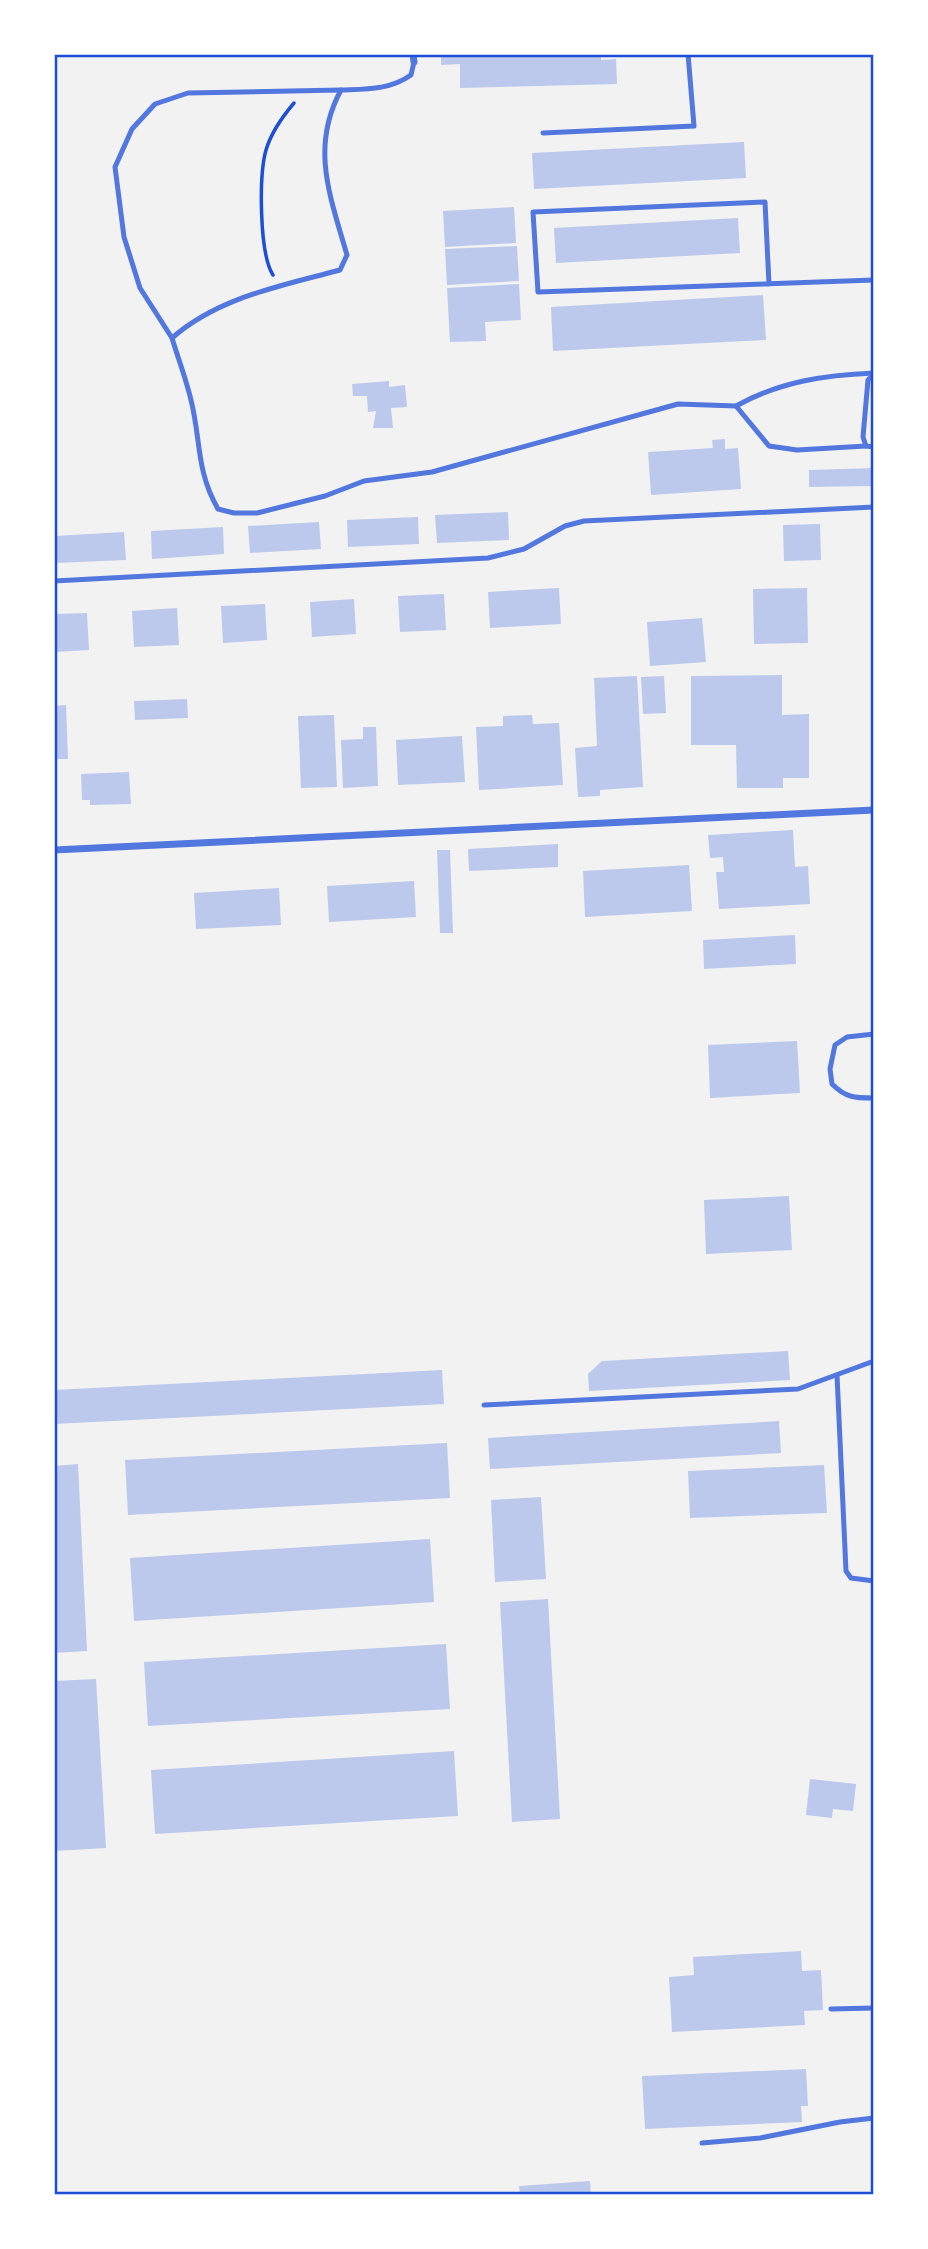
<svg xmlns="http://www.w3.org/2000/svg" width="928" height="2249" viewBox="0 0 928 2249" font-family="Figtree,sans-serif">
<rect width="100%" height="100%" fill="#f2f2f2"/>
<!-- building -->
<g fill="#bdc9ec">
<polygon points="441,54 601,54 601,60 616,59 617,84 460,88 460,64 441,65"/>
<polygon points="744,142 746,178 534,189 532,153"/>
<polygon points="514,207 516,243 445,247 443,211"/>
<polygon points="738,218 740,253 556,263 554,228"/>
<polygon points="517,246 519,281 447,285 445,249"/>
<polygon points="519,284 521,320 485,322 486,341 450,342 447,288"/>
<polygon points="763,295 766,340 553,351 551,307"/>
<polygon points="389,381 389,387 405,385 407,407 391,408 393,428 373,428 376,411 368,412 367,396 353,396 352,384"/>
<polygon points="725,439 725,449 738,448 741,489 651,495 648,452 713,448 712,440"/>
<polygon points="874,468 874,486 809,487 809,470"/>
<polygon points="508,512 509,540 437,543 435,515"/>
<polygon points="418,517 419,544 348,547 347,520"/>
<polygon points="319,522 321,549 250,553 248,526"/>
<polygon points="820,524 821,560 784,561 783,525"/>
<polygon points="223,527 224,554 152,559 151,531"/>
<polygon points="124,532 126,560 54,563 54,536"/>
<polygon points="559,588 561,624 490,628 488,592"/>
<polygon points="807,588 808,643 754,644 753,589"/>
<polygon points="444,594 446,630 400,632 398,596"/>
<polygon points="354,599 356,634 312,637 310,602"/>
<polygon points="265,604 267,640 223,643 221,606"/>
<polygon points="177,608 179,645 134,647 132,611"/>
<polygon points="87,613 89,650 54,652 54,614"/>
<polygon points="702,618 706,662 650,666 647,622"/>
<polygon points="782,675 782,715 809,714 809,778 783,778 783,788 737,788 736,745 691,745 691,676"/>
<polygon points="637,676 643,787 600,790 600,796 578,797 575,748 597,746 594,678"/>
<polygon points="664,676 666,713 643,714 641,677"/>
<polygon points="187,699 188,718 135,720 134,701"/>
<polygon points="66,705 68,759 54,759 54,706"/>
<polygon points="334,715 337,787 301,788 298,716"/>
<polygon points="532,715 533,724 559,723 563,785 479,790 476,727 503,726 503,716"/>
<polygon points="363,727 376,727 378,786 343,788 341,740 363,739"/>
<polygon points="462,736 465,782 398,785 396,740"/>
<polygon points="129,772 131,804 90,805 90,800 82,800 81,774"/>
<polygon points="793,830 795,867 808,866 810,904 719,909 716,872 724,872 723,857 710,858 708,835"/>
<polygon points="558,844 558,867 469,871 468,849"/>
<polygon points="437,850 450,850 453,933 440,933"/>
<polygon points="689,865 692,911 585,917 583,871"/>
<polygon points="414,881 416,917 329,922 327,886"/>
<polygon points="279,888 281,925 196,929 194,893"/>
<polygon points="795,935 796,964 704,969 703,940"/>
<polygon points="797,1041 800,1093 710,1098 708,1045"/>
<polygon points="789,1196 792,1250 706,1254 704,1200"/>
<polygon points="788,1351 790,1380 589,1391 588,1374 602,1361"/>
<polygon points="442,1370 444,1404 54,1424 54,1390"/>
<polygon points="779,1421 781,1453 490,1469 488,1438"/>
<polygon points="447,1443 450,1498 128,1515 125,1460"/>
<polygon points="78,1464 87,1651 54,1653 54,1466"/>
<polygon points="824,1465 827,1513 690,1518 688,1471"/>
<polygon points="541,1497 546,1579 495,1582 491,1500"/>
<polygon points="430,1539 434,1602 134,1621 130,1558"/>
<polygon points="548,1599 560,1819 512,1822 500,1602"/>
<polygon points="446,1644 450,1709 148,1726 144,1662"/>
<polygon points="96,1679 106,1848 54,1851 54,1681"/>
<polygon points="454,1751 458,1816 155,1834 151,1770"/>
<polygon points="810,1779 856,1784 853,1811 833,1809 832,1818 806,1815"/>
<polygon points="801,1951 802,1971 821,1970 823,2010 804,2011 805,2025 672,2032 669,1977 694,1975 693,1957"/>
<polygon points="806,2069 808,2106 801,2106 802,2122 645,2129 642,2076"/>
<polygon points="590,2181 591,2195 520,2195 519,2186"/>
</g>
<g fill="none" stroke-linecap="round" stroke-linejoin="round">
<!-- path -->
<path stroke="#1d4ed8" stroke-width="3.5" d="M273,275C259,253 259,175 266,150C271,133 283,116 294,103"/>
<!-- service -->
<g stroke="#5277de" stroke-width="5">
<path d="M414,62L411,75C390,90 366,89 341,90C310,147 330,196 347,255L340,270C281,286 219,297 172,338C178,358 186,379 191,400C201,440 196,471 218,509L234,513H257L325,496L364,481L432,472L678,404L736,406L769,446L797,450L866,446"/>
<polyline points="543,133 694,126 688,54"/>
<polyline points="769,284 765,202 533,212 538,292 874,280"/>
<polyline points="172,338 140,288 124,237 115,167 132,129 155,104 188,93 341,90"/>
<polyline points="874,374 868,380 863,437 866,446 874,447"/>
<path d="M736,406C779,382 824,375 874,373"/>
<polyline points="54,581 488,558 524,549 565,526 584,521 874,507"/>
<path d="M874,1034L847,1037L835,1045L830,1069L832,1084C846,1098 855,1098 874,1098"/>
<polyline points="837,1375 846,1571 851,1578 874,1581"/>
<polyline points="484,1405 798,1389 874,1361"/>
<polyline points="831,2009 874,2008"/>
<polyline points="702,2143 760,2138 840,2122 874,2118"/>
</g>
<!-- minor -->
<g stroke="#5277de" stroke-width="7">
<polyline points="413,54 414,62"/>
<polyline points="54,850 874,810"/>
</g>
</g>
<!-- border -->
<rect width="928" height="2249" fill="none" stroke="#ffffff" stroke-width="112"/>
<rect x="56" y="56" width="816" height="2137" fill="none" stroke="#1d4ed8" stroke-width="2.5"/>
</svg>
